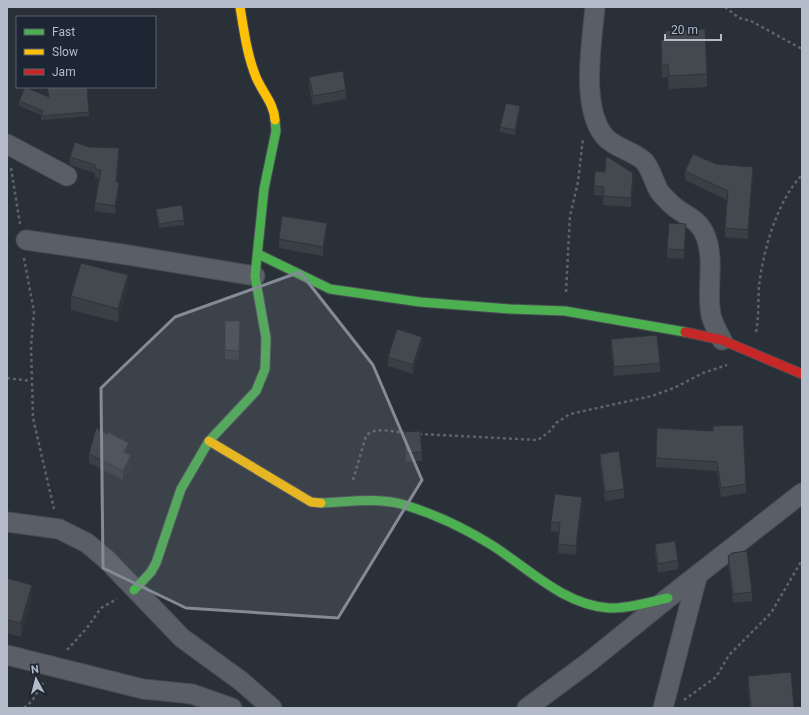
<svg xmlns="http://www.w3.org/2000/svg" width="809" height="715" viewBox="0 0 809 715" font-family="Roboto,sans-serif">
<rect width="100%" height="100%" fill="#2a3038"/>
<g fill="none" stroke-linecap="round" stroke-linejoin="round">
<!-- street casing -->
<g stroke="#484c53" stroke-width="21">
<g id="street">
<path d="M595,7C592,42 580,108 605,137C615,148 633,151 644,161C651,169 654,182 659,191C662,195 666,199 669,202C682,216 698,216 706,237C715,262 706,289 711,315C713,324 718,332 722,340"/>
<polyline points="7,144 67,176"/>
<polyline points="26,240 122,254 255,276"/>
<polyline points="7,522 59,529 87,543 107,560 182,638 241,681 272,708"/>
<polyline points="7,655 143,689 192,694 232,708"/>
<polyline points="527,708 589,662 668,598 802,493"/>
<polyline points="663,708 697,577"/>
</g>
</g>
<!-- fast casing -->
<g stroke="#484c53" stroke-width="11">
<g id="fast">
<polyline points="258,254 330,289 420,302 510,309 565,311 685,332"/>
<path d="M321,503C350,502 376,497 405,505C434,514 464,528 490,544C527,567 563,605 609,608C628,609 649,602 668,598"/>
<polyline points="134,590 151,572 156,563 181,489 209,441 256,391 265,369 266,338 255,276 264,189 276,131 275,120"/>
</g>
</g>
<!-- slow casing -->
<g stroke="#484c53" stroke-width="11">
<g id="slow">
<path d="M240,7C244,31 247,55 256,77C262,92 274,103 275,120"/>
<polyline points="209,441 311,502 321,503"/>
</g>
</g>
<!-- jam casing -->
<g stroke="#484c53" stroke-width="11">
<polyline id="jam" points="685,332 722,340 802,374"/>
</g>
<!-- path -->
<g stroke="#5d636a" stroke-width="2.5" stroke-dasharray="3 3" stroke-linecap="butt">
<polyline points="725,7 739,18 751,21 802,49"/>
<polyline points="11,168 20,224"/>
<polyline points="24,258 34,312 31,346 33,418 54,509"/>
<polyline points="566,292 570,216 578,182 583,138"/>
<path d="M756,332C759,317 758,301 759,286C763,251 777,201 802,175"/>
<polyline points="7,378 31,381"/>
<polyline points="419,434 538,440 549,432 556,423 570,414 652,396 674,388 703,373 727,365"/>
<path d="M353,480L366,436C375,426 393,432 406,433"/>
<polyline points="67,650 87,628 101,608 117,599"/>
<polyline points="684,700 716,677 729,655 771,613 802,560"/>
<polyline points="24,708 32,701 43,683"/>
</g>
<!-- street -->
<use href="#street" stroke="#5a5e66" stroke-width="19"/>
<!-- fast -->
<use href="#fast" stroke="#4caf50" stroke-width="9"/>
<!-- slow -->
<use href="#slow" stroke="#ffc107" stroke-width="9"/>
<!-- jam -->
<use href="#jam" stroke="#c62828" stroke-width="9"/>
</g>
<!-- wall -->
<g fill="#3a3f45">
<polygon points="665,31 707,74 707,87 669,89 668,77 662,78 661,53 661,40 665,40"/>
<polygon points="309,77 346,90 346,99 313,105 309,86"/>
<polygon points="47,87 87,87 89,116 41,120 41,115 19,106 19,101 48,97"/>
<polygon points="520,110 515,135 500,132 500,127"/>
<polygon points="70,157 119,157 117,182 119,191 115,214 95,211 95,203 99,178 95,178 95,173 70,165"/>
<polygon points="716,164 753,176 748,239 725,237 725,228 727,200 685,180 685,171"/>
<polygon points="605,172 633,182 631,207 603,205 603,196 594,195 594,186"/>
<polygon points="156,209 184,220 184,225 159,228 156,214"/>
<polygon points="327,232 323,256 279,248 279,239"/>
<polygon points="686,233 684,259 667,258 667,249"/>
<polygon points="128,288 118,322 71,310 71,296"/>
<polygon points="225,321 240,321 239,360 225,359"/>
<polygon points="611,339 660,363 660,372 614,376 611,348"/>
<polygon points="422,346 413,374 388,366 388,357"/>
<polygon points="713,431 746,484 746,493 721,497 717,471 656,467 656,458"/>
<polygon points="404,432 422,452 422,461 406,462"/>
<polygon points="107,434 129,452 128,454 131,464 123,480 89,463 89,454"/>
<polygon points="600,454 624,489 624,498 605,501 600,463"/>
<polygon points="582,506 576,555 558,553 558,544 559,532 551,531 551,522"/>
<polygon points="655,544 678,560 678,569 658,573 655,553"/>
<polygon points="728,556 752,592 752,601 733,603 728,565"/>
<polygon points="7,578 32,598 21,637 7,633"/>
<polygon points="748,676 794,708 750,708 748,690"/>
</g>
<!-- shaded-wall -->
<g fill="#303338">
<polygon points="520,106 520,110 515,135 515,130"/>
<polygon points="119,148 119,157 116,191 116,182"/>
<polygon points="753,167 753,176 748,239 748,230"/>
<polygon points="633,173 633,182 631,207 631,198"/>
<polygon points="119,183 119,191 115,214 115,206"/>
<polygon points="327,223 327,232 323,256 323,247"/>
<polygon points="686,224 686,233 684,259 684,250"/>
<polygon points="128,275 128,288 118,322 118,309"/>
<polygon points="422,337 422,346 413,374 413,365"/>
<polygon points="129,443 129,452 124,461 124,452"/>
<polygon points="131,455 131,464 123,480 123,471"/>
<polygon points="582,497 582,506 576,555 576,546"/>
<polygon points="32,585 32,598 21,637 21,623"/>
</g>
<!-- building -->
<g fill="#444950" stroke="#303338">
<polygon points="705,29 707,74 669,76 668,64 662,65 661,40 666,40 665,31"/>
<polygon points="343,71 346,90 313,96 309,77"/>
<polygon points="25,87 49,97 47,87 87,87 89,112 41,116 43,111 19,101"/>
<polygon points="506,103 520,106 515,130 500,127"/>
<polygon points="75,142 89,147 119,148 116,182 119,183 115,206 95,203 101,170 95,169 95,165 70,157"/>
<polygon points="693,154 716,164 753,167 748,230 725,228 728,191 685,171"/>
<polygon points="606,156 633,173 631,198 603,196 604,187 594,186 595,171 605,172"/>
<polygon points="182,205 184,220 159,224 156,209"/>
<polygon points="282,216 327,223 323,247 279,239"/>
<polygon points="669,223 686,224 684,250 667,249"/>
<polygon points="81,263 128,275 118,309 71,296"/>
<polygon points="225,321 240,321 239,351 225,350"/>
<polygon points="397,329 422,337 413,365 388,357"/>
<polygon points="657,335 660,363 614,367 611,339"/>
<polygon points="743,425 746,484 721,488 717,462 656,458 657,428 713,431 713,426"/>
<polygon points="96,428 107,434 108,432 129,443 124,452 131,455 123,471 89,454"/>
<polygon points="420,431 422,452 406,453 404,432"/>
<polygon points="619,451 624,489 605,492 600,454"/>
<polygon points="555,494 582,497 576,546 558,544 560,523 551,522"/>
<polygon points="675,541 678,560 658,564 655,544"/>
<polygon points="747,551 752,592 733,594 728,556 732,553"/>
<polygon points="7,578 32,585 21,623 7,620"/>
<polygon points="791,672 794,708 751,708 748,676"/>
</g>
<!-- marked area -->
<path fill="#848b96" fill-opacity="0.2" stroke="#848b96" stroke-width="3" stroke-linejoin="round" d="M300,272L373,365L422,480L338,618L186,608L103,568L101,388L175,317Z"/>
<!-- border -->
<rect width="809" height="715" fill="none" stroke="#b4bcc9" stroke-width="16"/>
<!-- legend -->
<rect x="16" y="16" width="140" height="72" fill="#1d2633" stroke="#59626f"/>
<rect x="24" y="29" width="20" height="6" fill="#4caf50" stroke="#59626f"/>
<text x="52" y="36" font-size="12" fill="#b4bcc9">Fast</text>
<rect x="24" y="49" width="20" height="6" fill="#ffc107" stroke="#59626f"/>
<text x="52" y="56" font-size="12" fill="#b4bcc9">Slow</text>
<rect x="24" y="69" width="20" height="6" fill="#c62828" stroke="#59626f"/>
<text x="52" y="76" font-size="12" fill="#b4bcc9">Jam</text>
<!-- north arrow -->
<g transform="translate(36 679) rotate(353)" stroke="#1d2633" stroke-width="3" paint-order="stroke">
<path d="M0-3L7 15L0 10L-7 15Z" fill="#b4bcc9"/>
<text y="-6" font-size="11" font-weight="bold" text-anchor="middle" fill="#b4bcc9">N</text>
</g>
<!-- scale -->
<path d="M665 34v6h56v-6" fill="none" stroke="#b4bcc9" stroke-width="2"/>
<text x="671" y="34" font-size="12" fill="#b4bcc9" stroke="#1d2633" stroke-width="3" paint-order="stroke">20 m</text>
</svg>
